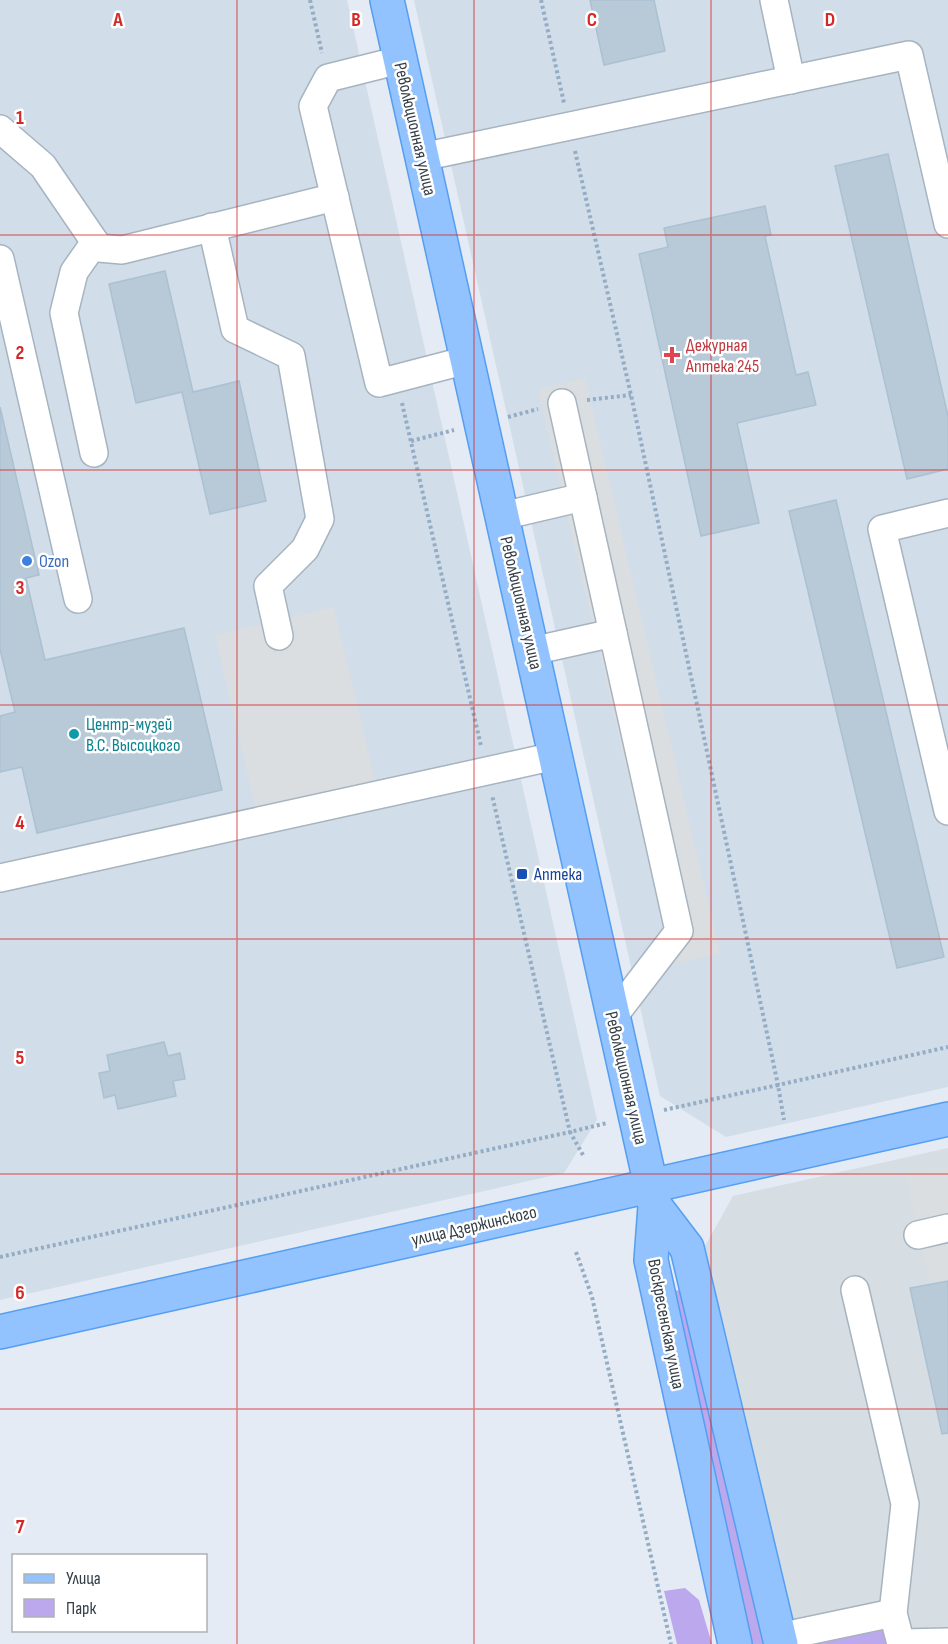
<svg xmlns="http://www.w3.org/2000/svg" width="948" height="1644" viewBox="0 0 948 1644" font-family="'Sofia Sans Condensed',sans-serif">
<rect width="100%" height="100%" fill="#e4ebf4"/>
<!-- residential -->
<g fill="#d1dde9">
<polygon points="0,0 347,0 597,1120 564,1173 0,1300"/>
<polygon points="414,0 948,0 948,1087 726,1137 660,1096"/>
</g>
<!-- industrial -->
<polygon fill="#d6dee3" points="948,1148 948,1644 796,1644 704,1248 733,1196"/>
<!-- green -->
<g fill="#bca8ed">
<polygon points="678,1290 683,1293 767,1644 745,1644 673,1292"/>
<polygon points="685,1588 699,1600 712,1644 677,1644 664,1591"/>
<polygon points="882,1620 893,1644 802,1644"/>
</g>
<!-- parking -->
<g fill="#dadee1">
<polygon points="585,378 720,953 672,964 538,389"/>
<polygon points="334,607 377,790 258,818 215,635"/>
<polygon points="948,1166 948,1281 931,1285 906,1176"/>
</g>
<!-- building -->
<g fill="#b8c9d7" stroke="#abc1d2" stroke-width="1.5">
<polygon points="590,0 654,0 665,51 604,65"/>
<polygon points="888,154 948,416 948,469 907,479 835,166"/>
<polygon points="765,206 771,235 765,236 796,375 808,372 816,405 737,423 759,523 701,536 639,254 668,247 664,228"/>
<polygon points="165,271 193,392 239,381 266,501 210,514 182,392 136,403 109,284"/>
<polygon points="0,407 39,575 26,578 45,660 184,628 222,790 37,833 22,767 0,772 0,716 15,712 0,649"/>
<polygon points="836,500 944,957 897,968 789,511"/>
<polygon points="164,1042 168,1056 180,1053 185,1079 173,1081 176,1096 118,1109 115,1095 104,1098 99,1073 110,1071 107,1055"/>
<polygon points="948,1281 948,1433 942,1434 910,1288"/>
</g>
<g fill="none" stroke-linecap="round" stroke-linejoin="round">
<!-- minor casing -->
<g stroke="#a6b4c0" stroke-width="30">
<g id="minor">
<polyline points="774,0 791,80"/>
<polyline points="400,60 328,78 313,106 379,383 467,360"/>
<polyline points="0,129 43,166 99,248 122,250 335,197"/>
<polyline points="422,157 909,55 948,224"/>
<polyline points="212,227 235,329 291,356 320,519 305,549 268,586 279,636"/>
<polyline points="0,259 78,599"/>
<polyline points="562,403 613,633"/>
<polyline points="94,453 64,313 74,272 95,242"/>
<polyline points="948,513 882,529 948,811"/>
<polyline points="502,516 583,497"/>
<polyline points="532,651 613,633 679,931 613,1017"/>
<polyline points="0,878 555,756"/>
<polyline points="918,1235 948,1228"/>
<polyline points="855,1290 905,1504 893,1613 901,1644"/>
<polyline points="779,1637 893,1613"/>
<polyline points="901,1643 948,1642"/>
</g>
</g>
<!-- major casing -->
<g stroke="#559ef1" stroke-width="36">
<g id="major">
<polyline points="387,0 651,1186 655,1206 651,1260 735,1644"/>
<polyline points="655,1206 687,1248 781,1644"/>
<polyline points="0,1332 948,1119"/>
</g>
</g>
<!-- path -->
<g stroke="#95adc4" stroke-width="4" stroke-dasharray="3 3" stroke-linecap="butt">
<polyline points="310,0 322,53"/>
<polyline points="541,0 564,103"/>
<polyline points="575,151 631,395 778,1085 948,1047"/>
<polyline points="587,400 631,395"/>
<polyline points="402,403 481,746"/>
<polyline points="508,417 538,409"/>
<polyline points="411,441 454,430"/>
<polyline points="664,1110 778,1085 784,1120"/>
<polyline points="583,1155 570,1132 607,1123"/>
<polyline points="576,1252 592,1297 671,1644"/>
<polyline points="0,1257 570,1132 492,795"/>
</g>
<!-- minor -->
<use href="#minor" stroke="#fff" stroke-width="27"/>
<!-- major -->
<use href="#major" stroke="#92c3ff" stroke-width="33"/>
</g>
<!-- grid -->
<path fill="none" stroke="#d62828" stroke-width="1.5" stroke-opacity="0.55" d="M237,0V1644M474,0V1644M711,0V1644M0,235H948M0,470H948M0,705H948M0,939H948M0,1174H948M0,1409H948"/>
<!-- markers -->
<path fill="#e0444e" stroke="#fff" stroke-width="2" d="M669 346h6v6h6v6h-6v6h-6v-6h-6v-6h6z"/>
<circle fill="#3f7fe0" stroke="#fff" stroke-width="2" cx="27" cy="561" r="6"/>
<circle fill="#0f9aa8" stroke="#fff" stroke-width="2" cx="74" cy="734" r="6"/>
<rect fill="#1a4fb4" stroke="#fff" stroke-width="2" x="516" y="868" width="12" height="12" rx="3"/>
<g text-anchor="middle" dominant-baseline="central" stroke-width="5" stroke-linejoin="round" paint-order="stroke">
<!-- street labels -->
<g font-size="18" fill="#333e47" stroke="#fff">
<text transform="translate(415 129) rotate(77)">Революционная улица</text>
<text transform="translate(521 603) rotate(77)">Революционная улица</text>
<text transform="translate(626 1078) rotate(77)">Революционная улица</text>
<text transform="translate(474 1226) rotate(-13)">улица Дзержинского</text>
<text transform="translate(666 1324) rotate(79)">Воскресенская улица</text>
</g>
<!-- health labels -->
<g font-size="18" fill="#be3a42" stroke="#fff" text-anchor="start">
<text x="686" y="345">Дежурная<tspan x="686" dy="21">Аптека 245</tspan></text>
</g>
<!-- shop labels -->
<g font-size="18" fill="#366cbe" stroke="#fff" text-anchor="start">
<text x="39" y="561">Ozon</text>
</g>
<!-- culture labels -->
<g font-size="18" fill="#0d838f" stroke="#fff" text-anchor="start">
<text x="86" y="724">Центр-музей<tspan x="86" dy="21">В.С. Высоцкого</tspan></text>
</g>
<!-- transit labels -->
<g font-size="18" fill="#164399" stroke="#fff" text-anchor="start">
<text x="534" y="874">Аптека</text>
</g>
</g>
<g font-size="20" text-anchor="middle" font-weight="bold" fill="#d62828" stroke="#fff" stroke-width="5" stroke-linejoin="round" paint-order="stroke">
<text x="118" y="26">A</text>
<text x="356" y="26">B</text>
<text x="592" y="26">C</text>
<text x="830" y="26">D</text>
<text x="20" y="124">1</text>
<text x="20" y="359">2</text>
<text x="20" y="594">3</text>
<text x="20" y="829">4</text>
<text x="20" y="1064">5</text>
<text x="20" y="1299">6</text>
<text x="20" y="1533">7</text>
</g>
<!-- legend -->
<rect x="12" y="1554" width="195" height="78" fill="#ffffff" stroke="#adb2b5" stroke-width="1.5"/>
<rect x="24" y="1574" width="30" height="9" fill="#92c3ff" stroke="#adb2b5" stroke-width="1.5"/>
<text x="66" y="1584" font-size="18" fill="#333e47">Улица</text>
<rect x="24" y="1599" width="30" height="18" fill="#bca8ed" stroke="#adb2b5" stroke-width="1.5"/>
<text x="66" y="1614" font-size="18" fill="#333e47">Парк</text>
</svg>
